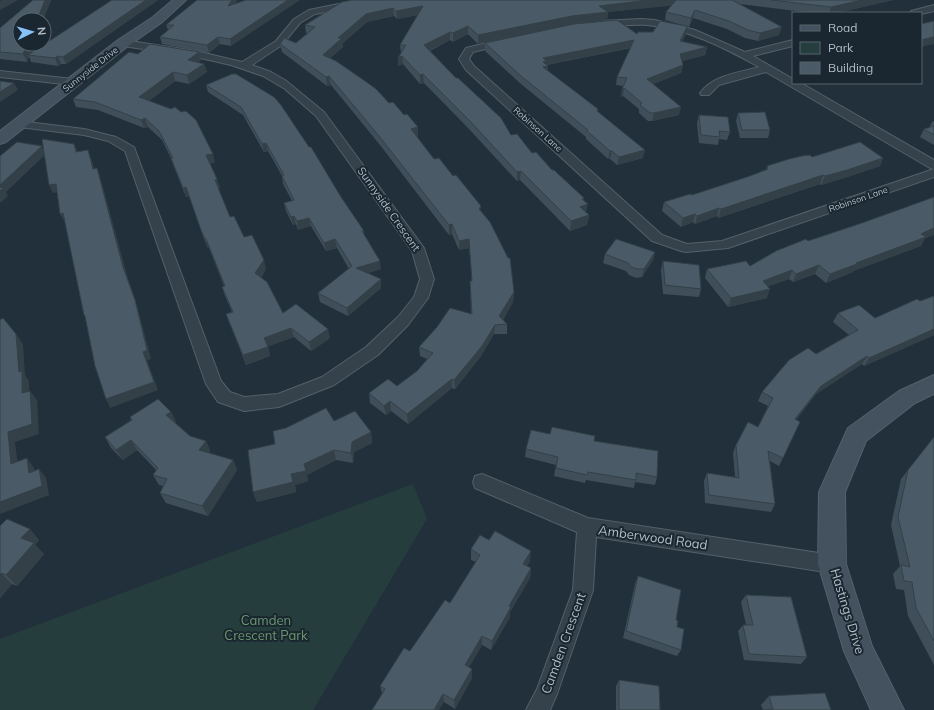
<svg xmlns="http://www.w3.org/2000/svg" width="934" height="710" viewBox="0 0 934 710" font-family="Mulish,sans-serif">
<rect width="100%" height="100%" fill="#22303b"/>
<!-- green -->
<polygon fill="#253e3d" points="413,484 427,519 313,710 0,710 0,639"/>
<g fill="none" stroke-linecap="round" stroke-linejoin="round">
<!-- street casing -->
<g stroke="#546069" stroke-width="2">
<g id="street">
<polygon points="358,0 375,0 371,3 315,14 300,23 282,45 252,65 271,72 285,80 324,112 424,248 434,279 428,298 408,325 378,355 334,385 279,407 244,411 218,402 206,384 125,151 108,141 84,135 19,127 15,126 13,124 15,122 19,121 84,129 116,137 134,147 221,381 230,392 244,397 278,394 322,377 366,347 398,317 414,297 420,279 412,251 316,116 285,89 263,76 231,65 196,57 123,46 118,43 123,40 196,51 242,62 276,41 294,19 309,10"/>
<polygon points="934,5 934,11 921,14 910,13 911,11"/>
<path d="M641,19L655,20L695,30L745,52L793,40V46L753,56L793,79V83H801L934,160V169L930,168L766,72L719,85L709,95H701L700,93C713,75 738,73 759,67C725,48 686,28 647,25C631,24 616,27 600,27C597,27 598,26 595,24L600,21Z"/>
<polygon points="507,38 510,39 512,41 510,43 473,52 469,59 474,66 662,235 687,244 722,241 934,169 934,177 728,248 686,252 681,251 652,241 466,70 459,59 466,48"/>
<polygon points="0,71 73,79 78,82 73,85 0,77"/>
<polygon points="482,474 588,518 832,555 839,557 842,564 839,571 832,573 596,537 593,590 557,694 550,710 526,710 537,689 573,590 577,532 475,488 473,482 475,476"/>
</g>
</g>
<!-- secondary casing -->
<g stroke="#546069" stroke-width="2">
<g id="secondary">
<polygon points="173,0 186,0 161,23 128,46 6,142 0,144 0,131 118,40 153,17"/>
<polygon points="934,375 934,394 915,403 866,441 845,492 846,564 872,646 904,710 871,710 844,651 818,564 819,492 848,428 899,391"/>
</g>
</g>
<!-- street -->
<use href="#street" fill="#36424b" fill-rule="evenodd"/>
<!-- secondary -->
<use href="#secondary" fill="#44515e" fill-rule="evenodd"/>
</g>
<!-- wall -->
<g fill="#404e59">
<polygon points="33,0 51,0 43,20 20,44 34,44 30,54 112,0 158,0 66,64 61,64 58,66 31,62 29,56 27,62 0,59 0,28"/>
<polygon points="197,0 237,0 235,4 231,46 220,44 209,53 162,44 160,37 168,30 166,25"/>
<polygon points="352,0 893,0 837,13 811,13 740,4 779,35 758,41 745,38 727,29 693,18 689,27 665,20 666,12 672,5 608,12 607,20 571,25 478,44 468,34 453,42 450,40 430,51 511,135 584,198 584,200 586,213 589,215 587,225 570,231 520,180 517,181 469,129 424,83 420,84 403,64 398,66 398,58 401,53 400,45 418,15 397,19 394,16 367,22 343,43 343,47 330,58 418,136 417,137 434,159 453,176 481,206 480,210 514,292 513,302 503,320 507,324 507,334 494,334 481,356 455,389 452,388 408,424 391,411 386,415 370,403 369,393 397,386 417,371 427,359 420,356 419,347 471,314 470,281 472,281 469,248 459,250 452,234 449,235 380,145 331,85 327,86 282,52 280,44 296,43 308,33 306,33 305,25"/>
<polygon points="637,34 686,34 682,42 707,47 705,55 682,61 683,65 681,73 653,84 679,115 652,121 648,121 639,113 639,109 623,96 621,97 622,89 623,86 616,85 617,77 631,48 547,65 548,66 548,71 598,109 598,112 643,158 617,165 610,159 608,159 586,139 586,137 521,84 485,51 485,43"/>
<polygon points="199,52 201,60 198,62 204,64 207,72 189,84 175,81 149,101 215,162 210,164 220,188 218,188 230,217 266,269 261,278 283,313 330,338 311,351 294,337 268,346 270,356 246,365 226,314 232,312 225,296 222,287 224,286 209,248 208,248 204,239 189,196 186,197 174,167 171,158 162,140 148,127 144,128 98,110 76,107 73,99 138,54"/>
<polygon points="232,74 341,197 364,231 364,235 381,269 368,273 381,279 381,288 348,316 320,302 318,293 349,269 337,248 326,251 311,226 298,230 296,224 293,225 286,211 284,203 292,201 283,184 282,176 268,151 264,152 243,115 208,92 206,85"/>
<polygon points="738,113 770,130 768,138 740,138 736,121"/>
<polygon points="699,115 730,132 727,140 719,139 718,145 699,143 697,123"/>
<polygon points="934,121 934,145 920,137 924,129 929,128 932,122"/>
<polygon points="812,157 883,158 880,166 844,178 821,185 820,184 718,218 717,216 695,224 693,222 681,227 662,211 664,202 692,195 750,176 766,170 767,166"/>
<polygon points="862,223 934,235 925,238 921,246 853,271 853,272 826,283 815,274 793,282 789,279 768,286 767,298 728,307 705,278 707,269 750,266 808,241"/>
<polygon points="655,252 653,260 642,277 636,278 629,275 626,271 603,263 605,254"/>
<polygon points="663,261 701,289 699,297 663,294 661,270"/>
<polygon points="934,296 934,335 864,366 862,364 816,394 796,420 783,458 779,466 770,461 775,504 771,512 705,503 704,481 707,473 735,477 733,453 736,445 758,427 768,406 758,401 762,392 816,354 849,335 833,322 838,313 875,318"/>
<polygon points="171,412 176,422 175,423 190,436 206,441 210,451 209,453 233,460 237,470 208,516 166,503 160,493 163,486 159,485 153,475 156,470 137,450 123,460 111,448 105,437 131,420 130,417"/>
<polygon points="334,421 371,432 372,443 354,452 353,463 336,460 307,475 308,481 295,485 296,492 257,502 253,492 275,444"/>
<polygon points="550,434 594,441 657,477 655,485 635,482 634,488 586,480 585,483 554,476 556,465 525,457 526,449"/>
<polygon points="934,437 934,665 908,616 904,590 896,589 893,574 900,566 891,525 901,479"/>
<polygon points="0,526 39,540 35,545 44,554 17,586 12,584 0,598"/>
<polygon points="471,549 530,561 527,566 531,568 530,578 510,612 510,617 491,650 482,645 469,667 472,669 472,678 455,709 444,702 382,693 380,686 410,651 450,603 476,562 471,560"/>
<polygon points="638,576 676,620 681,650 677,656 623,638 635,584"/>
<polygon points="746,595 807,657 801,664 744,660 738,631 743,625 746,625 741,602"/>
<polygon points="619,680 660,710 616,710 616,686"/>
<polygon points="769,696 831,710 763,710 761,705"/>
</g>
<!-- shaded-wall -->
<g fill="#344048">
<polygon points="2,0 18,0 0,10 0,1"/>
<polygon points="45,0 51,0 43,20 37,20"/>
<polygon points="146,0 158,0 66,64 63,57"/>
<polygon points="232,0 237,0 230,13 228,6"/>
<polygon points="288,0 300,0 231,46 230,39"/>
<polygon points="649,0 679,0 678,5 608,12 607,20 571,25 478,44 478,35 599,6"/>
<polygon points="862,0 893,0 837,13 829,13 831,7"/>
<polygon points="423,6 424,14 397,19 396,11"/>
<polygon points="393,8 394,16 367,22 343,43 343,47 324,64 323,55 338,38 366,14"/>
<polygon points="695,10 693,18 689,27 691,18"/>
<polygon points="468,26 468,34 453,42 453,33"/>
<polygon points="687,27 686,34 679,49 680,41"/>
<polygon points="782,27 779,35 758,41 760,33"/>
<polygon points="450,32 450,40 424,53 424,45"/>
<polygon points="218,37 220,44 209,53 207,45"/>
<polygon points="934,37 934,44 921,47 921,40"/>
<polygon points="634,40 633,47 546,65 548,66 548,74 543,75 543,58"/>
<polygon points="27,44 34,44 29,55 28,55 29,57 27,62 23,54"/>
<polygon points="707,47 705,55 679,62 680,54"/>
<polygon points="199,52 201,60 190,69 188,60"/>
<polygon points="58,56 61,64 58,66 55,58"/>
<polygon points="402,56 403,64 398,66 398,58"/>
<polygon points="204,64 207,72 189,84 187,75"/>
<polygon points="683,65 681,73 646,87 647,79"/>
<polygon points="173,72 175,81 142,106 139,97"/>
<polygon points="423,74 424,83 420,84 420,75"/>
<polygon points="329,76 331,85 327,86 326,77"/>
<polygon points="14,83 18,90 0,102 0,92"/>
<polygon points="624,88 623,96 621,97 622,89"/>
<polygon points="681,107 679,115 652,121 654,113"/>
<polygon points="145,118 148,127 144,128 141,120"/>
<polygon points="418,127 418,136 411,138 411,129"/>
<polygon points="266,143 268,151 264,152 262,144"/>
<polygon points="74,144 78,152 76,152"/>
<polygon points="42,146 46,154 6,192 8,196 0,203 0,185"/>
<polygon points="88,150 91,158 97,177 93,169"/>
<polygon points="645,150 643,158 617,165 619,157"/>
<polygon points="610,151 612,151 610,159 608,159"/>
<polygon points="213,154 215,162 208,164 206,155"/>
<polygon points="883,158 880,166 844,178 821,185 825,176"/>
<polygon points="97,168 100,176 127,275 138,309 151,359 147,360 158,390 110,408 106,399 143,352 123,267"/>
<polygon points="521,171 520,180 517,181 517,172"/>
<polygon points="823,175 820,184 718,218 721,209"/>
<polygon points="217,179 220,188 217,189 215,180"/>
<polygon points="56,184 60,192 53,193 49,185"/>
<polygon points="186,187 189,196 186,197 183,188"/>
<polygon points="584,198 583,205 588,204 586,213 578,216 582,199"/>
<polygon points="719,208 717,216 695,224 697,216"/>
<polygon points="63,213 65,222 60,214"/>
<polygon points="695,214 693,222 681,227 683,218"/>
<polygon points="589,215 587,225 570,231 571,221"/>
<polygon points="294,216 296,224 293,225 291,217"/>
<polygon points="309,218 311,226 298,230 297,221"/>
<polygon points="452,224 452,234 449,235 449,225"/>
<polygon points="934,228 934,235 925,238 921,246 853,271 853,272 826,283 830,274"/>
<polygon points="205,239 206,239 209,248 208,248"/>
<polygon points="335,239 337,248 326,251 324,243"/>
<polygon points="469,239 469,248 459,250 459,241"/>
<polygon points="655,252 653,260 642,277 644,269"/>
<polygon points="264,260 266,269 257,283 255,273"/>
<polygon points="380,261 381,269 358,276 356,268"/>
<polygon points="819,265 815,274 793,282 796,274"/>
<polygon points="792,270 789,279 759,290 763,281"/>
<polygon points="381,279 381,288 348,316 347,308"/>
<polygon points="770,289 767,298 728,307 731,298"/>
<polygon points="514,292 513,302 500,325 499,316"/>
<polygon points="495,325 494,334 481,356 455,389 454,380"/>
<polygon points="291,328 294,337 267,347 264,338"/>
<polygon points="328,329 330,338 311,351 309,342"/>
<polygon points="934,329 934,335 864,366 869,358"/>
<polygon points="16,334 23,344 25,375 29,381 29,403 22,393 19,372"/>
<polygon points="268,347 270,356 246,365 243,355"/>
<polygon points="867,356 862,364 816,394 790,428 795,419 821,386"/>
<polygon points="452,379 452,388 408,424 407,414"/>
<polygon points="30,391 37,400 39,434 15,442 19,473 11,464 8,432"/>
<polygon points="390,401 391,411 386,415 384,406"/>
<polygon points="171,412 176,422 171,425 166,415"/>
<polygon points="371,432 372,443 354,452 353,463 351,453 352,442"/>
<polygon points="131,440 137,450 123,460 116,450"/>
<polygon points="206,441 210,451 204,461 199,450"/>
<polygon points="334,450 336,460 307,475 308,481 295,485 296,492 257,502 253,492 291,474 304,464"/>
<polygon points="27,458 34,468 36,482 29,473"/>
<polygon points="233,460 237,470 208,516 202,506"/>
<polygon points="39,469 46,478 49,495 0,514 0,502"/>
<polygon points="30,529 39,540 35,545 44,554 17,586 6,575 21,538"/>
<polygon points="531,551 530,561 522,574 523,564"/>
<polygon points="531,568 530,578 510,612 510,617 491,650 492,641 509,606"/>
<polygon points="1,573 12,584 0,598 0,575"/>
<polygon points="482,636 482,645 465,673 465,665"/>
<polygon points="472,669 472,678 455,709 454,700"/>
<polygon points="443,694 444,702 439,710 434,710"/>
</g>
<!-- building -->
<g fill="#4a5b67" stroke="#344048">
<polygon points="33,0 45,0 37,20 20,20 20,44 27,44 23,54 0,52 0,28"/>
<polygon points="112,0 146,0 63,57 58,56 55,58 28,55"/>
<polygon points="197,0 232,0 228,6 246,0 288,0 230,39 218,37 207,45 160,37 174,25 166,25"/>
<polygon points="352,0 649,0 599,6 608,12 572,16 478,35 468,26 453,33 450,32 424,45 456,78 458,78 501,118 511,135 517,134 532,153 536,152 552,170 554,170 584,198 582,199 588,204 580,207 589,215 571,221 521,171 517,172 469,120 423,74 420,75 402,56 398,58 406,45 400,45 423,6 396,11 393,8 366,14 338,38 342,38 323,55 336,61 365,81 376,89 389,103 393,102 404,115 407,114 418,127 411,129 434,159 439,158 453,176 456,175 481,206 479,209 490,222 508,258 510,258 514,292 499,316 507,324 495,325 482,346 454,380 452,379 407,414 390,401 384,406 369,393 388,379 397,386 417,371 433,353 419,347 437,327 450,308 472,314 470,281 472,281 469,239 459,241 452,224 449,225 379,136 329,76 326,77 280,44 284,38 296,43 315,27 305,25 342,2"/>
<polygon points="676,0 732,0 782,27 760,33 748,30 729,21 695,10 691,18 666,12"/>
<polygon points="771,0 862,0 831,7"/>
<polygon points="617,20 637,34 638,32 653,32 660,21 686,26 687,27 680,41 707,47 680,54 683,65 647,79 681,107 654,113 650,113 640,105 642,103 624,88 622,89 627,78 617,77 634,40 543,58 546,61 543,62 548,66 543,67 598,109 597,111 645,150 619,157 612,151 610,151 587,131 588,130 521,76 485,43 574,24"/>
<polygon points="934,21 934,37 921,40 921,24"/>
<polygon points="150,44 199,52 188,60 204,64 187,75 173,72 139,97 171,109 175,107 181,112 186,111 196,120 213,154 206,155 217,179 215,180 230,217 234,216 244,237 252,235 264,260 255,273 267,282 283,313 296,304 328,329 309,342 291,328 264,338 268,347 243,355 226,314 233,312 222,287 225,286 206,239 205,239 201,230 186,187 183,188 171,158 173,158 159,131 145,118 141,120 95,102 73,99 129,52 138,54"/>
<polygon points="232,74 236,74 274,97 281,105 309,147 311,147 341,197 364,231 362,231 380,261 356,268 381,279 347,308 318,293 352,266 335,239 324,243 309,218 297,221 294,216 291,217 284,203 294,200 282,176 284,175 266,143 262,144 241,107 206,85"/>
<polygon points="0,81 14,83 0,92"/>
<polygon points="765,112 770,130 742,130 738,113"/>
<polygon points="699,115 728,117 730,132 719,131 720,137 701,135"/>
<polygon points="934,126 934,135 924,129"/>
<polygon points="42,139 74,144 76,152 88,150 93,169 97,168 123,267 135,300 147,350 143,352 154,382 106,399 95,366 85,316 84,315 63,213 60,214 56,184 49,185"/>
<polygon points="17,142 42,146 0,185 0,156"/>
<polygon points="860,142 883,158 847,170 825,176 823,175 721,209 719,208 697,216 695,214 683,218 664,202 690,194 692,195 750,176 768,169 767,166 789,159 802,156 810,155 812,157"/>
<polygon points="0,187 4,188 0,191"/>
<polygon points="934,197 934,228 923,233 921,234 926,237 856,263 857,264 830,274 819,265 796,274 792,270 763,281 770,289 731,298 707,269 746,261 750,266 776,251 806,239 808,241 862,223"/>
<polygon points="616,239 655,252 644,269 638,269 631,267 628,263 605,254"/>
<polygon points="663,261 699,265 701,289 665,285"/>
<polygon points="934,296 934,329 869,358 867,356 821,386 795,419 800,422 783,458 768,451 775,504 709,495 707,473 739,478 736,445 748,422 758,427 773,398 762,392 789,360 808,348 816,354 858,330 838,313 859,305 875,318 917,299 920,301"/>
<polygon points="3,318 16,334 19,372 22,371 22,393 30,391 32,424 8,432 11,464 27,458 29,473 39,469 42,486 0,502 0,320"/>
<polygon points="158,399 171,412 166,415 190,436 206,441 199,450 233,460 202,506 160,493 167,479 153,475 158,468 131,440 116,450 105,437 132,420 130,417"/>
<polygon points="326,408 334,421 355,411 371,432 352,442 351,453 334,450 304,464 306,471 291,474 293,482 253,492 248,450 275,444 273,431 286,428"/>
<polygon points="552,427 595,436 594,441 658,451 657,477 636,473 636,480 588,472 587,475 556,468 558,457 526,449 531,430 550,434"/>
<polygon points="934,437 934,641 916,608 912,582 904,581 901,565 910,567 898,517 908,470"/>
<polygon points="7,519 30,529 21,538 34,543 6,575 1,573 0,575 0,526"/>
<polygon points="495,531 531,551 523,564 531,568 509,606 511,607 492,641 482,636 465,665 472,669 454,700 443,694 434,710 372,710 385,689 380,686 404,648 410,651 445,600 450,603 480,555 471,549 480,535 489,540"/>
<polygon points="638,576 681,590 676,620 678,621 677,627 684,629 681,650 626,631"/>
<polygon points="746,595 791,597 807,657 749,654 743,625 753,625"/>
<polygon points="619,680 659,686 660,710 619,710"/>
<polygon points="825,693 831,710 763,710 773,709 769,696"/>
</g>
<g text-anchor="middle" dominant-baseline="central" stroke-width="4" stroke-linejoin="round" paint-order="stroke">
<!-- far-street labels -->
<g font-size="9" fill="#b1bdc7" stroke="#1b2730">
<text transform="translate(90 69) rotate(-38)">Sunnyside Drive</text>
<text transform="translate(538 129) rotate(42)">Robinson Lane</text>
<text transform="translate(858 199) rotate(-19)">Robinson Lane</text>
</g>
<!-- street labels -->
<g font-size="11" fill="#b1bdc7" stroke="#1b2730">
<text transform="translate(389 209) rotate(55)">Sunnyside Crescent</text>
</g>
<!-- near-street labels -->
<g font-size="13" fill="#b1bdc7" stroke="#1b2730">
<text transform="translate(653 537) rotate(8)">Amberwood Road</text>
<text transform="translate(848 611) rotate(73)">Hastings Drive</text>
<text transform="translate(563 643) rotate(-70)">Camden Crescent</text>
</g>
<!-- near-park labels -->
<g font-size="13" fill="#68986d" stroke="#1b2730">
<text x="266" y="620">Camden<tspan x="266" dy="15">Crescent Park</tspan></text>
</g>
</g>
<!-- legend -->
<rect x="792" y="12" width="130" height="72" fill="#1b2730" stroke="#57636c"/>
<rect x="800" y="25" width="20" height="6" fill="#44515e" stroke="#57636c"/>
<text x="828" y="32" font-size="12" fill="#b1bdc7">Road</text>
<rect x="800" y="42" width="20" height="12" fill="#253e3d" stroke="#57636c"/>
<text x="828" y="52" font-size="12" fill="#b1bdc7">Park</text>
<rect x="800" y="62" width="20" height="12" fill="#4a5b67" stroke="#57636c"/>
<text x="828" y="72" font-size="12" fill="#b1bdc7">Building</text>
<!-- north arrow -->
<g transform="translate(32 32) rotate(85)"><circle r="19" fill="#1b2730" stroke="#57636c"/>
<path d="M0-3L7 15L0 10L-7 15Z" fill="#86c1f7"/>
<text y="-6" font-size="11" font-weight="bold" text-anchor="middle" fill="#b1bdc7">N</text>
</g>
</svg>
